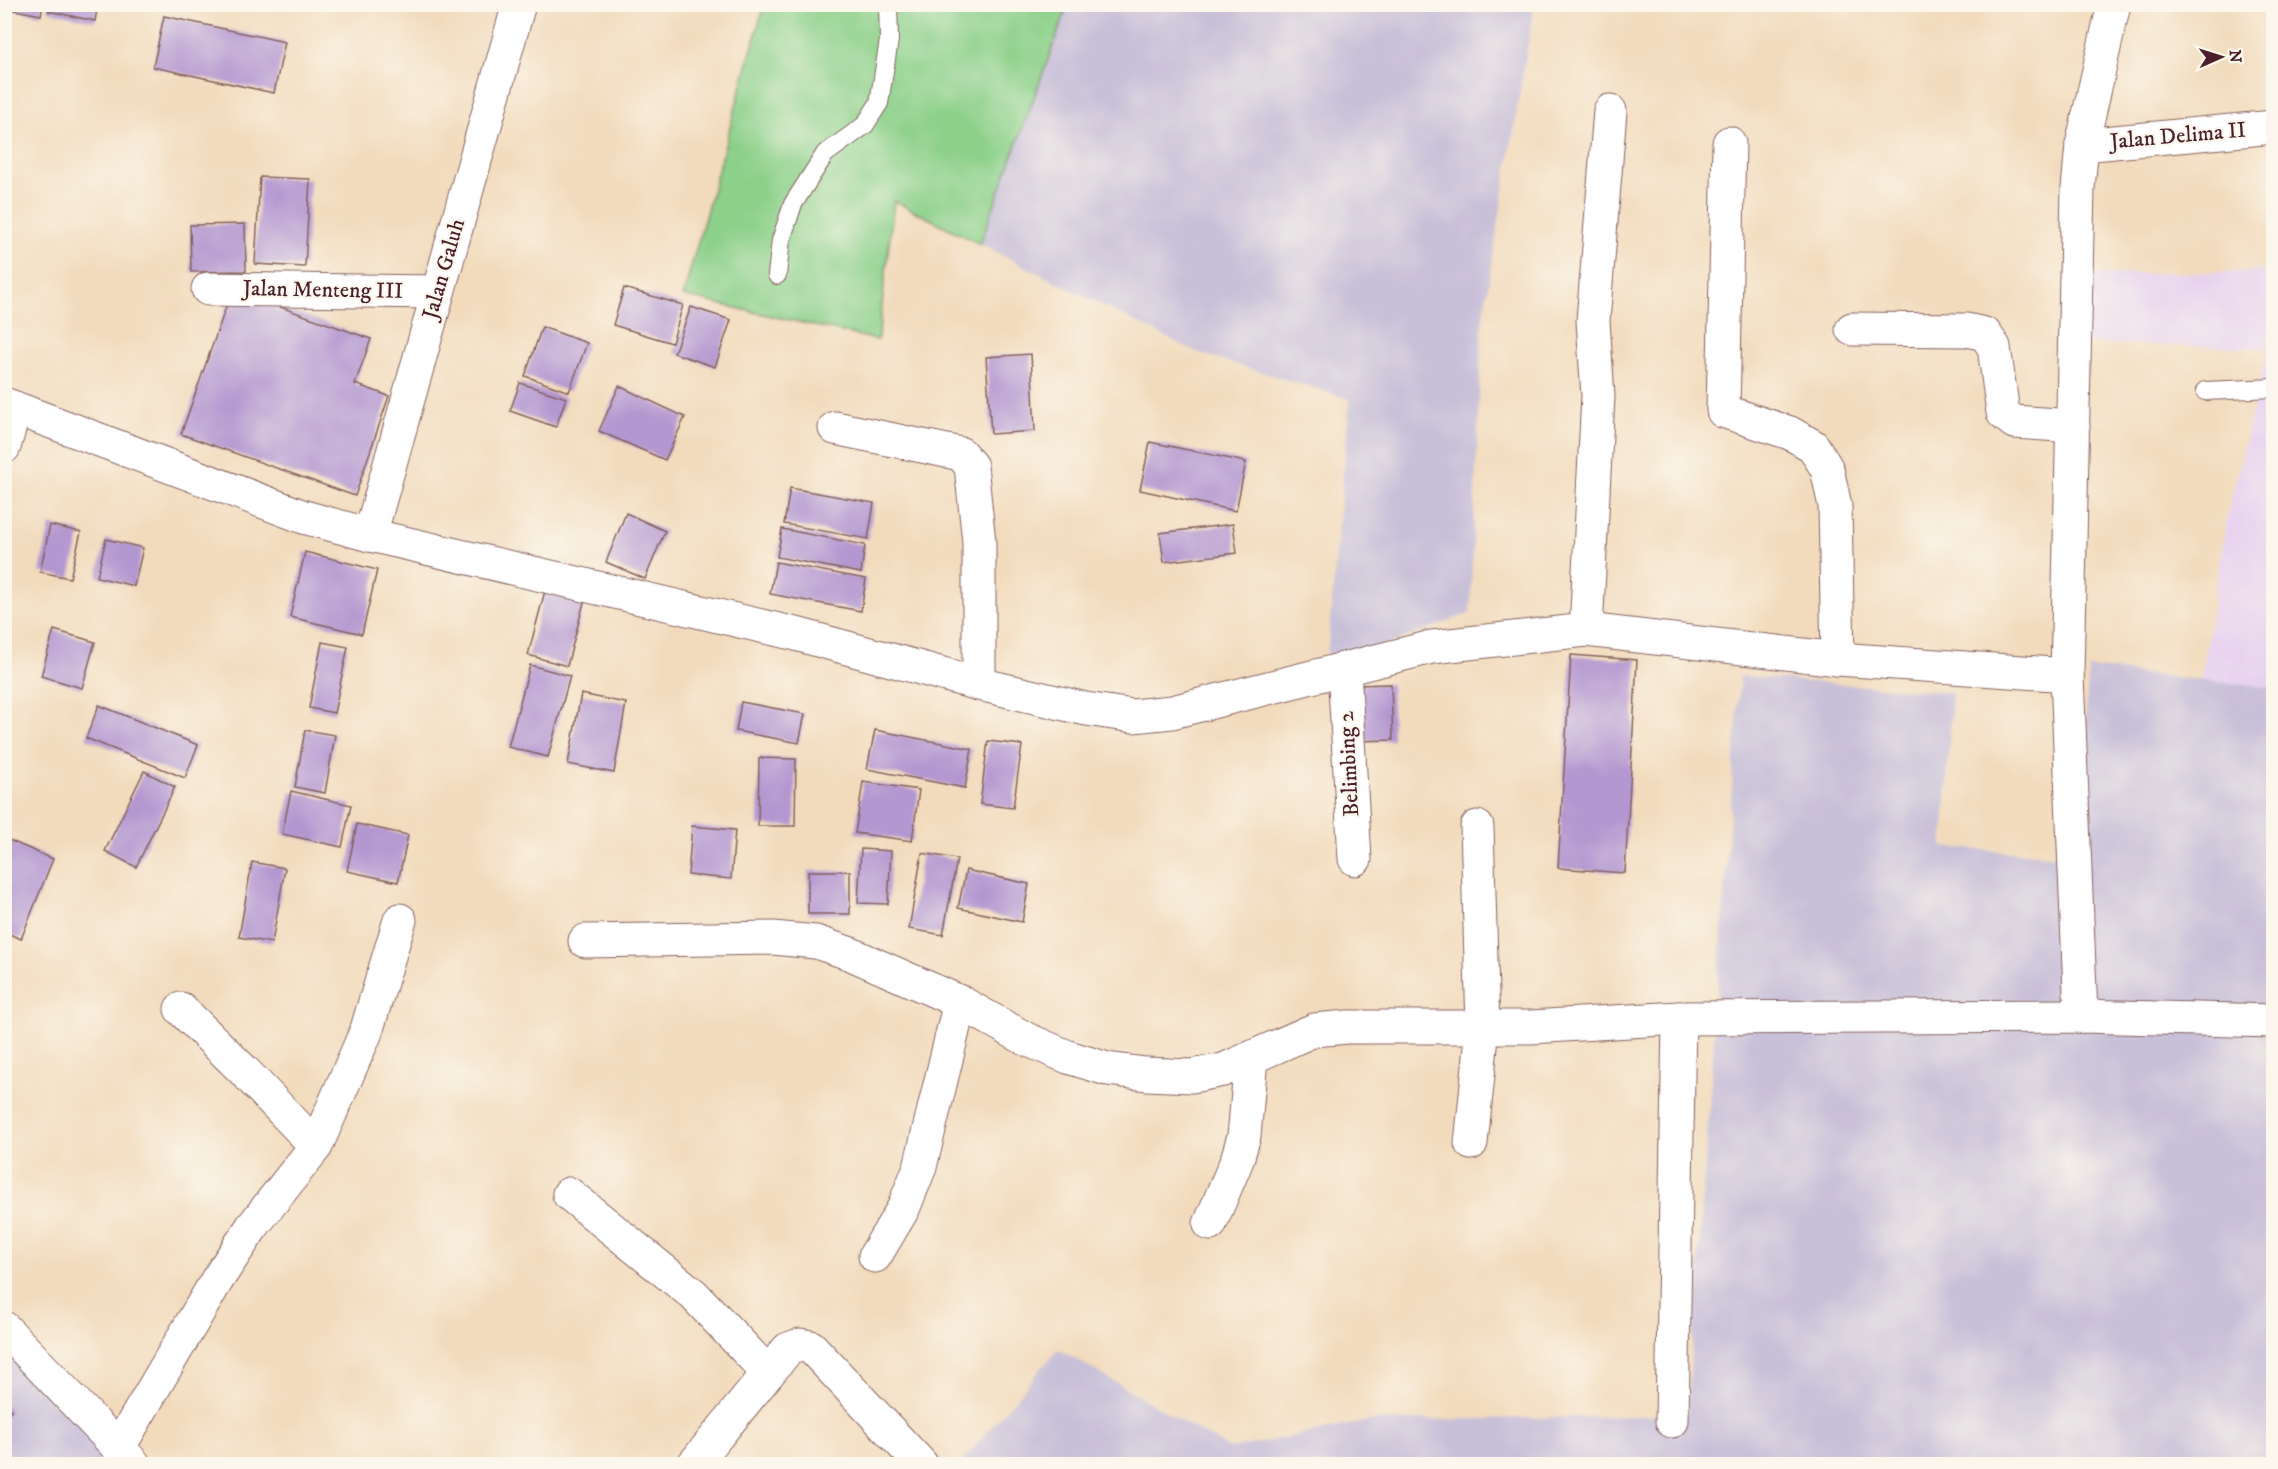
<svg xmlns="http://www.w3.org/2000/svg" width="2278" height="1469" viewBox="0 0 2278 1469" font-family="'IM FELL DW Pica',serif">
<rect width="100%" height="100%" fill="#fbf7ec"/>
<filter id="ink" filterUnits="userSpaceOnUse"><feTurbulence type="fractalNoise" baseFrequency=".0167" numOctaves="2"/><feDisplacementMap in="SourceGraphic" scale="12" xChannelSelector="R" yChannelSelector="G"/><feConvolveMatrix kernelMatrix="1 2 1 2 8 2 1 2 1" color-interpolation-filters="sRGB"/></filter>
<filter id="wash" filterUnits="userSpaceOnUse"><feTurbulence type="fractalNoise" baseFrequency=".008" numOctaves="4" result="noise"/><feDisplacementMap in="SourceGraphic" scale="24" xChannelSelector="R" yChannelSelector="G"/><feGaussianBlur stdDeviation="1.35" result="paint"/><feColorMatrix in="noise" values="0 0 0 0 0 0 0 0 0 0 0 0 0 0 0 0 0 1.4 0 .05"/><feComposite in="paint" operator="in"/></filter>
<g filter="url(#wash)">
<rect width="100%" height="100%" fill="#f2dbbd"/>
<!-- built -->
<polygon fill="#e7d2ef" points="2273,271 2273,688 2201,680 2228,512 2268,348 2085,343 2086,275"/>
<!-- industrial -->
<g fill="#c8bfd8">
<polygon points="1068,5 1534,5 1482,324 1470,613 1326,668 1350,399 1196,352 980,244"/>
<polygon points="2089,668 2273,688 2273,1464 960,1464 1058,1349 1230,1449 1368,1421 1687,1415 1740,676 1952,693 1943,847 2075,857"/>
<polygon points="5,1344 119,1464 5,1464"/>
</g>
<!-- green -->
<polygon fill="#8cd08a" stroke="#6b785a" stroke-width="1.5" points="764,5 1068,5 980,244 894,201 878,340 683,296"/>
<g id="blocks">
<!-- building -->
<g fill="#b397d0">
<polygon points="4,4 43,4 41,15 4,8"/>
<polygon points="50,4 98,4 95,21 48,11"/>
<polygon points="164,16 285,42 274,93 153,67"/>
<polygon points="260,177 310,179 305,267 255,264"/>
<polygon points="245,224 246,271 191,272 190,225"/>
<polygon points="624,288 683,305 672,343 613,325"/>
<polygon points="232,290 371,339 355,384 389,396 355,496 181,434"/>
<polygon points="691,307 731,320 715,367 674,353"/>
<polygon points="542,327 587,343 569,392 525,376"/>
<polygon points="1031,354 1035,431 991,434 986,357"/>
<polygon points="520,383 566,398 556,427 510,411"/>
<polygon points="619,386 685,417 665,460 599,431"/>
<polygon points="1150,442 1246,462 1236,511 1140,490"/>
<polygon points="790,488 874,503 868,539 784,524"/>
<polygon points="626,513 665,531 645,579 606,562"/>
<polygon points="1233,524 1237,553 1164,562 1160,533"/>
<polygon points="50,525 81,532 70,578 40,572"/>
<polygon points="782,529 865,545 861,573 777,557"/>
<polygon points="106,539 143,548 134,586 97,577"/>
<polygon points="305,552 377,570 362,634 290,617"/>
<polygon points="776,562 866,579 861,611 770,594"/>
<polygon points="547,583 586,595 567,666 528,655"/>
<polygon points="54,630 95,642 82,688 41,676"/>
<polygon points="322,642 348,647 334,713 309,708"/>
<polygon points="1571,655 1637,660 1625,873 1558,868"/>
<polygon points="530,665 570,676 548,757 508,747"/>
<polygon points="1391,684 1393,740 1356,741 1355,685"/>
<polygon points="581,694 626,703 614,773 568,764"/>
<polygon points="741,702 805,714 799,743 736,731"/>
<polygon points="99,705 198,745 185,778 86,738"/>
<polygon points="305,730 335,735 325,793 295,787"/>
<polygon points="875,730 972,749 965,788 867,769"/>
<polygon points="988,741 1022,745 1013,808 980,804"/>
<polygon points="759,758 796,759 795,826 758,826"/>
<polygon points="144,771 175,787 136,867 105,851"/>
<polygon points="863,782 919,790 912,841 855,833"/>
<polygon points="291,791 351,805 342,847 282,834"/>
<polygon points="357,824 408,835 398,882 347,871"/>
<polygon points="692,826 735,830 731,879 688,875"/>
<polygon points="4,838 53,859 21,939 4,932"/>
<polygon points="861,849 891,851 888,904 858,903"/>
<polygon points="922,853 957,859 943,935 909,929"/>
<polygon points="252,862 285,868 272,943 239,937"/>
<polygon points="966,870 1029,884 1022,922 958,908"/>
<rect x="808" y="871" width="42" height="43"/>
<polygon points="4,1404 11,1410 4,1418"/>
</g>
</g>
</g>
<g filter="url(#ink)">
<use href="#blocks" fill-opacity="0" stroke="#85615e" stroke-width="1.5"/>
<g fill="none" stroke-linecap="round" stroke-linejoin="round">
<!-- lane casing -->
<g stroke="#85615e" stroke-width="20">
<g id="lane">
<polyline points="777,275 781,240 793,204 825,154 865,125 879,103 889,40 888,4"/>
<polyline points="2205,391 2274,388"/>
</g>
</g>
<!-- street casing -->
<g stroke="#85615e" stroke-width="35">
<g id="street">
<polyline points="1729,143 1723,411 1790,433 1813,446 1827,469 1835,506 1838,659"/>
<polyline points="2082,145 2274,127"/>
<polyline points="208,289 437,292"/>
<polyline points="1852,329 1967,330 1985,334 1994,347 2003,413 2014,422 2073,426"/>
<polyline points="4,404 304,517 370,535 796,634 979,684 1086,709 1133,716 1172,712 1432,647 1586,630 1838,659 2067,675"/>
<polyline points="835,428 961,454 971,466 979,542 979,684"/>
<polyline points="4,447 15,408"/>
<polyline points="370,535 519,4"/>
<polyline points="1586,630 1598,396 1593,321 1610,111"/>
<polyline points="1344,669 1355,859"/>
<polyline points="585,941 773,938 816,942 851,954 960,1002 1026,1039 1068,1057 1107,1069 1146,1074 1192,1076 1223,1070 1314,1030 1348,1027 1531,1027 1679,1018 2081,1016 2274,1021"/>
<polyline points="181,1009 244,1071 316,1146"/>
<polyline points="2081,1016 2067,675 2078,188 2082,145 2114,4"/>
<polyline points="1471,1143 1483,1027 1477,827"/>
<polyline points="569,1194 694,1295 767,1372"/>
<polyline points="1210,1224 1237,1160 1244,1136 1251,1059"/>
<polyline points="875,1256 903,1209 920,1167 960,1002"/>
<polyline points="4,1328 133,1463"/>
<polyline points="1672,1421 1679,1018"/>
<polyline points="119,1447 217,1280 252,1227 316,1146 366,1032 400,920"/>
<polyline points="694,1464 788,1349 800,1345 811,1347 921,1464"/>
</g>
</g>
<!-- lane -->
<use href="#lane" stroke="#fff" stroke-width="18"/>
<!-- street -->
<use href="#street" stroke="#fff" stroke-width="33"/>
</g>
</g>
<g text-anchor="middle" dominant-baseline="central" stroke-width="4.5" stroke-linejoin="round" paint-order="stroke">
<!-- street labels -->
<g font-size="22" fill="#4a1f2b" stroke="#fbf7ec">
<text transform="translate(2178 136) rotate(-5)">Jalan Delima II</text>
<text transform="translate(444 269) rotate(-74)">Jalan Galuh</text>
<text transform="translate(323 290) rotate(1)">Jalan Menteng III</text>
<text transform="translate(1349 764) rotate(-93)">Belimbing 2</text>
</g>
</g>
<!-- margin -->
<rect width="2278" height="1469" fill="none" stroke="#fbf7ec" stroke-width="24"/>
<!-- north arrow -->
<g transform="translate(2221 57) rotate(87)" stroke="#fbf7ec" stroke-width="4.5" paint-order="stroke">
<path d="M0-4.5L10 22L0 15L-10 22Z" fill="#4a1f2b"/>
<text y="-9" font-size="16" font-weight="bold" text-anchor="middle" fill="#4a1f2b">N</text>
</g>
</svg>
